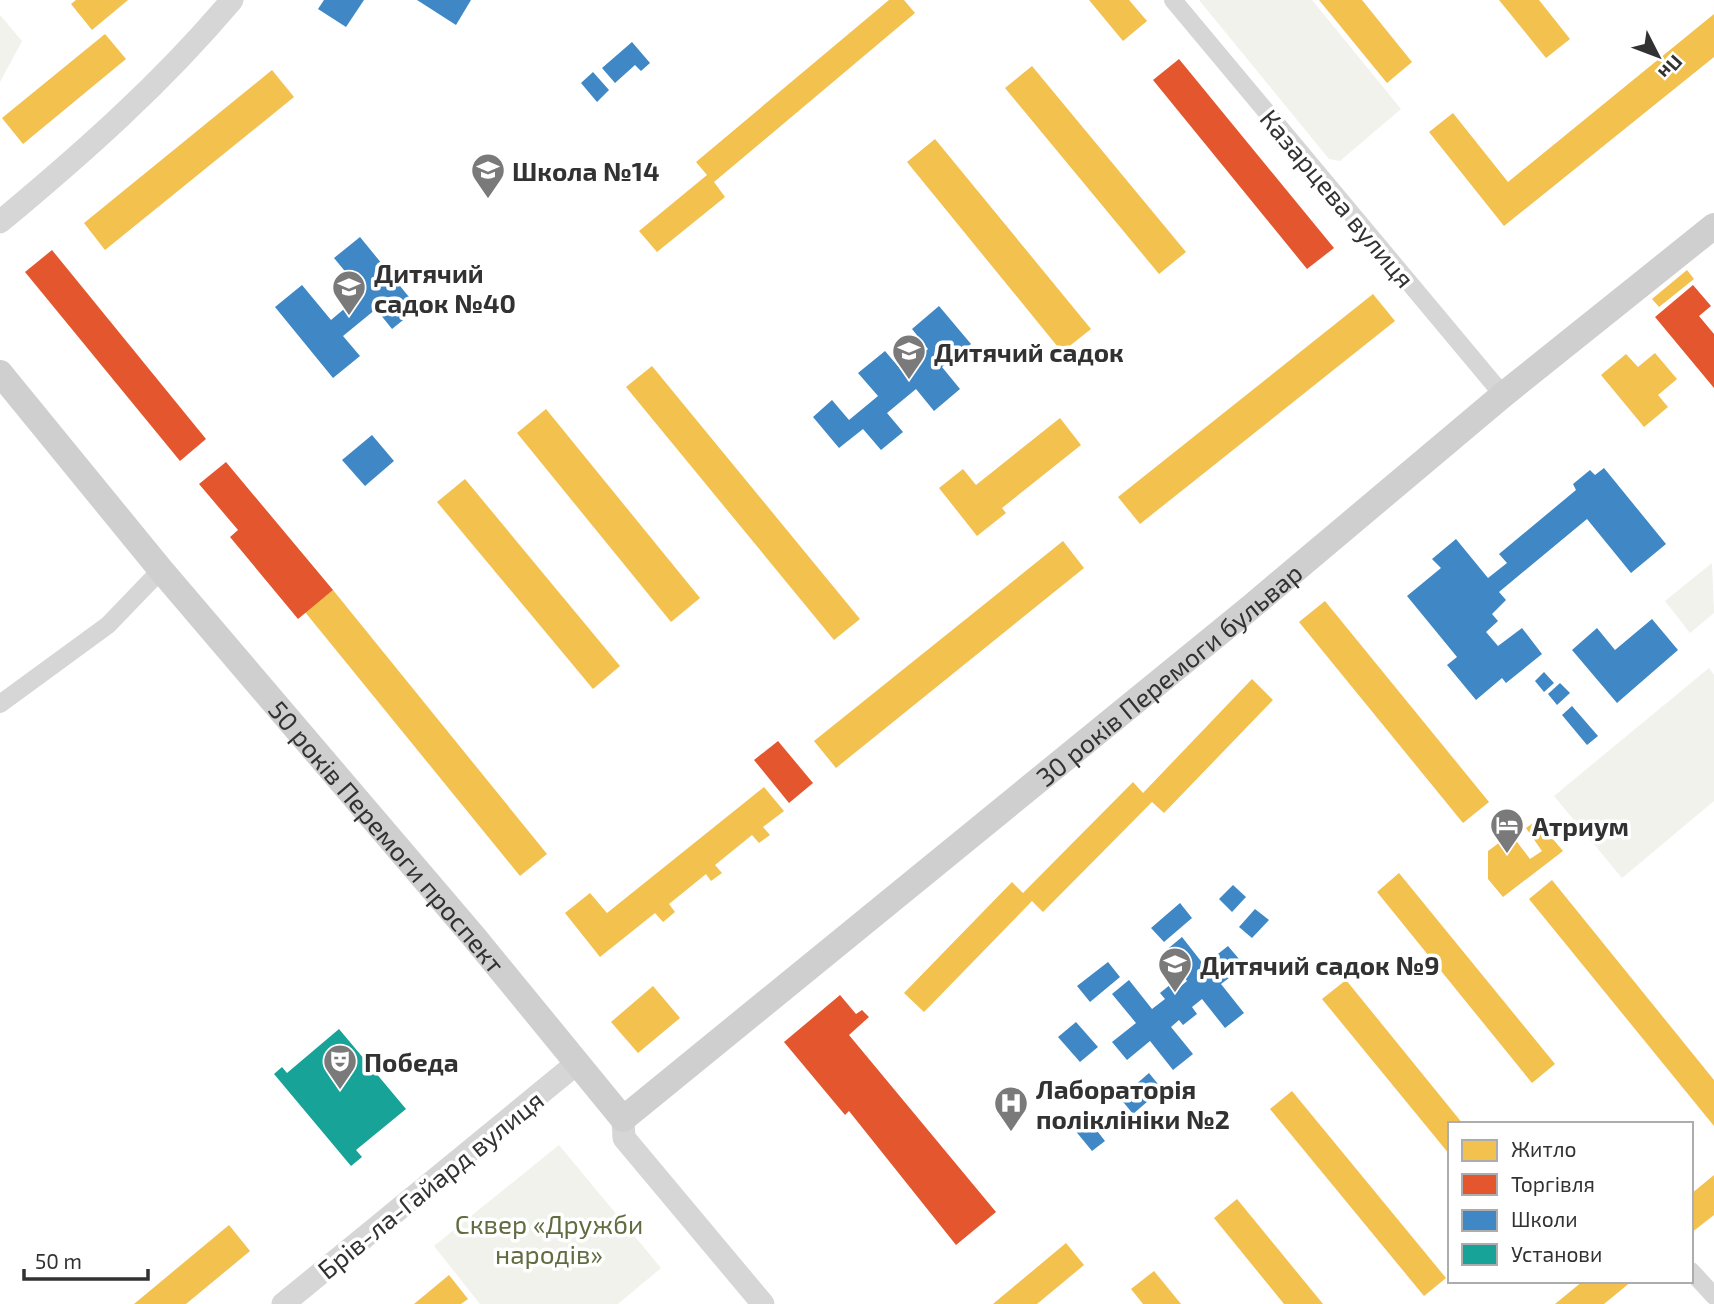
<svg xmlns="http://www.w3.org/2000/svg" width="1714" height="1304" viewBox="0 0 1714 1304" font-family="'Exo 2',sans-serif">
<rect width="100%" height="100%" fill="#fff"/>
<!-- green -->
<g fill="#f1f2eb">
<polygon points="1199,0 1312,0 1401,109 1340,161 1329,159"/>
<polygon points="0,15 22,41 0,82"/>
<polygon points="1712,563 1714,613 1690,633 1665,601"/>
<polygon points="1709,668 1714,675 1714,801 1622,878 1554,796"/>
<polygon points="559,1145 661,1268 618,1304 480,1304 434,1246"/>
</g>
<!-- homes -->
<g fill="#f2c14e">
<polygon points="76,0 128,0 92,30 71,4"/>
<polygon points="889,0 904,0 915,13 714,182 725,197 657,252 639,231 707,175 696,162"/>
<polygon points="1089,0 1129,0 1147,21 1123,41"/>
<polygon points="1319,0 1362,0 1412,62 1387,83"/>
<polygon points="1499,0 1539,0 1570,39 1546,58"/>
<polygon points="1714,14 1714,57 1504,226 1429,132 1453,113 1508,182"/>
<polygon points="105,34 126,59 23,144 2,118"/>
<polygon points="1032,66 1186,252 1159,274 1005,88"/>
<polygon points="272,70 294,97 105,250 84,223"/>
<polygon points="935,139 1091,329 1062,352 907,162"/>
<polygon points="1687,270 1694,279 1659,307 1652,299"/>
<polygon points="1373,294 1395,321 1140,524 1118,497"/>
<polygon points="1655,353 1677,379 1658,395 1668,407 1644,427 1601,375 1626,354 1638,367"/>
<polygon points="652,366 860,619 834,640 626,387"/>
<polygon points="546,409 700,598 671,622 517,433"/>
<polygon points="1060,418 1081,445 1002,508 1006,513 977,536 939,488 963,469 976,485"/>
<polygon points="465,479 620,666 593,689 437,502"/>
<polygon points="1063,541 1084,568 836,768 814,741"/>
<polygon points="333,590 547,854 520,876 305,612"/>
<polygon points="1325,601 1489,802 1463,823 1299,622"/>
<polygon points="1252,679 1273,700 1164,813 1152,802 1043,912 1032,901 924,1012 904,993 1012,882 1023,893 1133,782 1143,793"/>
<polygon points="764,787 784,811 763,827 770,835 759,843 752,835 715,865 722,873 711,881 706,874 669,904 675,912 663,922 655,913 600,957 565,913 590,893 607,913"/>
<polygon points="1537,820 1563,851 1503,897 1488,879 1488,851 1511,834 1530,859 1542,851 1526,828"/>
<polygon points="1399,873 1555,1064 1532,1083 1377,892"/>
<polygon points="1552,880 1714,1080 1714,1126 1529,899"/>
<polygon points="1346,980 1463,1124 1450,1124 1450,1155 1322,999"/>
<polygon points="653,986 680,1018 638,1053 611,1022"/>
<polygon points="1292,1091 1446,1278 1424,1296 1270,1109"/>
<polygon points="1714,1175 1714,1215 1691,1233 1691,1194"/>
<polygon points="1237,1199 1323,1304 1284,1304 1214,1218"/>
<polygon points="229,1225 250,1251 186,1304 134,1304"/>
<polygon points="1066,1243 1084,1265 1037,1304 993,1304"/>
<polygon points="1154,1271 1181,1304 1143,1304 1131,1289"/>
<polygon points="449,1275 468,1299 461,1304 414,1304"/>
<polygon points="1583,1281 1632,1281 1604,1304 1555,1304"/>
</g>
<!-- shops -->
<g fill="#e4572e">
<polygon points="1179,59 1334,248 1307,269 1153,80"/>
<polygon points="52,250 206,439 180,461 25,272"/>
<polygon points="1693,285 1711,306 1699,316 1714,334 1714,388 1655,317"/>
<polygon points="226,462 333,590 298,619 230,537 238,530 199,484"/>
<polygon points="778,741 813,783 789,803 754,760"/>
<polygon points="840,995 856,1014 862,1010 869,1017 849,1035 996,1212 956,1245 849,1111 845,1115 784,1042"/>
</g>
<!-- schools -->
<g fill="#3f88c5">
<polygon points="324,0 364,0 346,27 318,9"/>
<polygon points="417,0 471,0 456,25"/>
<polygon points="632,42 650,63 641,71 635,65 615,83 602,68"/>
<polygon points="593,72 609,90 597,102 581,83"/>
<polygon points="360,237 418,308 392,329 376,309 343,336 360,356 333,378 275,307 302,285 331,320 363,293 334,258"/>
<polygon points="939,306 971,344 942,367 960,389 934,411 916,389 887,413 903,432 881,450 863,429 839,448 813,417 832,400 849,420 878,396 858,373 885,351 902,371 928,349 912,329"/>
<polygon points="372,435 394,461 365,486 342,460"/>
<polygon points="1604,468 1666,544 1631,573 1587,519 1499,592 1506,600 1492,614 1498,621 1486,632 1498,646 1522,628 1542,654 1506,683 1502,678 1476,700 1447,665 1457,657 1407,596 1441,568 1432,559 1456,539 1488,578 1507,563 1499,554 1576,490 1573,484 1590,470 1595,475"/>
<polygon points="1652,619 1678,650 1617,703 1572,650 1597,628 1615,650"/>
<polygon points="1544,672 1554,683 1544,692 1535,681"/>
<polygon points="1560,683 1570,693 1557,705 1548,694"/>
<polygon points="1572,706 1598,736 1587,745 1562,715"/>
<polygon points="1233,885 1246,897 1232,912 1219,899"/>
<polygon points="1180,903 1192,918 1164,942 1151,928"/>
<polygon points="1255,909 1269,920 1252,938 1239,927"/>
<polygon points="1182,937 1204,965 1228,946 1245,966 1221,984 1244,1013 1225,1028 1202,999 1192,1007 1197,1014 1183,1025 1179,1020 1171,1027 1193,1054 1173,1070 1150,1041 1127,1060 1112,1042 1136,1023 1112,994 1129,980 1152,1009 1165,999 1160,993 1171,984 1176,990 1187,981 1164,952"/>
<polygon points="1108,962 1120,977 1090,1002 1077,986"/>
<polygon points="1076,1022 1098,1047 1080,1062 1058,1037"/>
<polygon points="1149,1073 1162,1089 1133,1114 1120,1098"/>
<polygon points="1083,1113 1105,1141 1092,1151 1069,1123"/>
</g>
<!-- public -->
<polygon fill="#17a398" points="339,1029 406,1109 356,1150 362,1157 351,1166 274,1074 282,1067 287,1073"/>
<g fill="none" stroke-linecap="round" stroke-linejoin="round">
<!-- minor -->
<g stroke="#d6d6d6" stroke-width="18">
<polyline points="1173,0 1503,395"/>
<polyline points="0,704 108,625 161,570"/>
<polyline points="1691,1271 1714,1296"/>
</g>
<!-- tertiary -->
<g stroke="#d6d6d6" stroke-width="23">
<path d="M0,222C83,153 162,83 232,0"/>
<polyline points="623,1119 624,1138 763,1304"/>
<polyline points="283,1304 576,1064"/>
</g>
<!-- secondary -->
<path stroke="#cfcfcf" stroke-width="26" id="s1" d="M0,373L161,570L474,937L623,1119L1251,607L1503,395L1714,226"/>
</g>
<!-- icons -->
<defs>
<g id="school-pin" transform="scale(1.75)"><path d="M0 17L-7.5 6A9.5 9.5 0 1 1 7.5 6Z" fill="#7a7a7a" stroke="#fff"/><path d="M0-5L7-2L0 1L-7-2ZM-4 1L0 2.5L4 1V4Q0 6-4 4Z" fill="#fff"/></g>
<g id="hotel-pin" transform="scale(1.75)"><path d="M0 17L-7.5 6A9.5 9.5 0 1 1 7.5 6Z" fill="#7a7a7a" stroke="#fff"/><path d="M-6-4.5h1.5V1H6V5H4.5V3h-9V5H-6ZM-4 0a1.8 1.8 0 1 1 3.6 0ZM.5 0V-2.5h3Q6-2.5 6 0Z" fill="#fff"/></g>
<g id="theatre-pin" transform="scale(1.75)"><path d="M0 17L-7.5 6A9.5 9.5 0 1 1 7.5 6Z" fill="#7a7a7a" stroke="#fff"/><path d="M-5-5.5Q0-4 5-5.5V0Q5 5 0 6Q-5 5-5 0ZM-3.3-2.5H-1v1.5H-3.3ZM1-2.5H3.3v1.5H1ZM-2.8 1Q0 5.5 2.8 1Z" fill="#fff"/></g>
<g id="hospital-pin" transform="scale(1.75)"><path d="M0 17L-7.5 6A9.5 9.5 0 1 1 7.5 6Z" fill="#7a7a7a" stroke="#fff"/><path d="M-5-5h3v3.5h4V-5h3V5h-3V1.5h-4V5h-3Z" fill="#fff"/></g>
</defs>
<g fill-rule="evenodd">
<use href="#school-pin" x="488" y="170"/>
<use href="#school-pin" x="349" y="287"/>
<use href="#school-pin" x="909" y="351"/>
<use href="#hotel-pin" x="1507" y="825"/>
<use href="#school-pin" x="1175" y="964"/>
<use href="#theatre-pin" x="340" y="1061"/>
<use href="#hospital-pin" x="1011" y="1103"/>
</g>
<g text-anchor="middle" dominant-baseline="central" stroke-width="7" stroke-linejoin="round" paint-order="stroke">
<!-- poi labels -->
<g font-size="26" font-weight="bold" fill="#323232" stroke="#fff" text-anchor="start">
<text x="512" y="170">Школа №14</text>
<text x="374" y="272">Дитячий<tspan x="374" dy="30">садок №40</tspan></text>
<text x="934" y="351">Дитячий садок</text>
<text x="1532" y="825">Атриум</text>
<text x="1200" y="964">Дитячий садок №9</text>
<text x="364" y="1061">Победа</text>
<text x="1036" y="1088">Лабораторія<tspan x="1036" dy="30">поліклініки №2</tspan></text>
</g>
<!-- street labels -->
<g font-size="26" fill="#323232" stroke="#fff">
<text transform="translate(1338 198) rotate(50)">Казарцева вулиця</text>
<text stroke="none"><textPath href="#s1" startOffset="1676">30 років Перемоги бульвар</textPath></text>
<text stroke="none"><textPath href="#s1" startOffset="604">50 років Перемоги проспект</textPath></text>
<text transform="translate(430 1184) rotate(-39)">Брів-ла-Гайард вулиця</text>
</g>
<!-- park labels -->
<g font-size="26" fill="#616c41" stroke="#fff">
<text x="549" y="1223">Сквер «Дружби<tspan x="549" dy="30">народів»</tspan></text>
</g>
</g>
<!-- legend -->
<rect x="1448" y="1122" width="245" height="161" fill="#ffffff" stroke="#adadad" stroke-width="2"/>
<rect x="1462" y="1140" width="35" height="21" fill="#f2c14e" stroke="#adadad" stroke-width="2"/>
<text x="1511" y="1157" font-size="21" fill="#323232">Житло</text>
<rect x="1462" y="1174" width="35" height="21" fill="#e4572e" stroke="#adadad" stroke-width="2"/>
<text x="1511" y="1192" font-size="21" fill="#323232">Торгівля</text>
<rect x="1462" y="1210" width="35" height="21" fill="#3f88c5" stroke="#adadad" stroke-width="2"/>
<text x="1511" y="1227" font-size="21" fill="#323232">Школи</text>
<rect x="1462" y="1244" width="35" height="21" fill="#17a398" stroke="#adadad" stroke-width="2"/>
<text x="1511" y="1262" font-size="21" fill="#323232">Установи</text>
<!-- north arrow -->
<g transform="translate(1658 56) rotate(132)" stroke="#ffffff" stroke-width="5" paint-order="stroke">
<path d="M0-5L12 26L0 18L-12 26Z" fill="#323232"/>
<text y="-10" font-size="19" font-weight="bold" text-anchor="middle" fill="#323232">Пн</text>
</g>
<!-- scale -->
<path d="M24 1269v10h124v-10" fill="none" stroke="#323232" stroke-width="3.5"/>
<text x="35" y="1269" font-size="21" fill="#323232" stroke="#ffffff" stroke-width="5" paint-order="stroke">50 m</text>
</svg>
